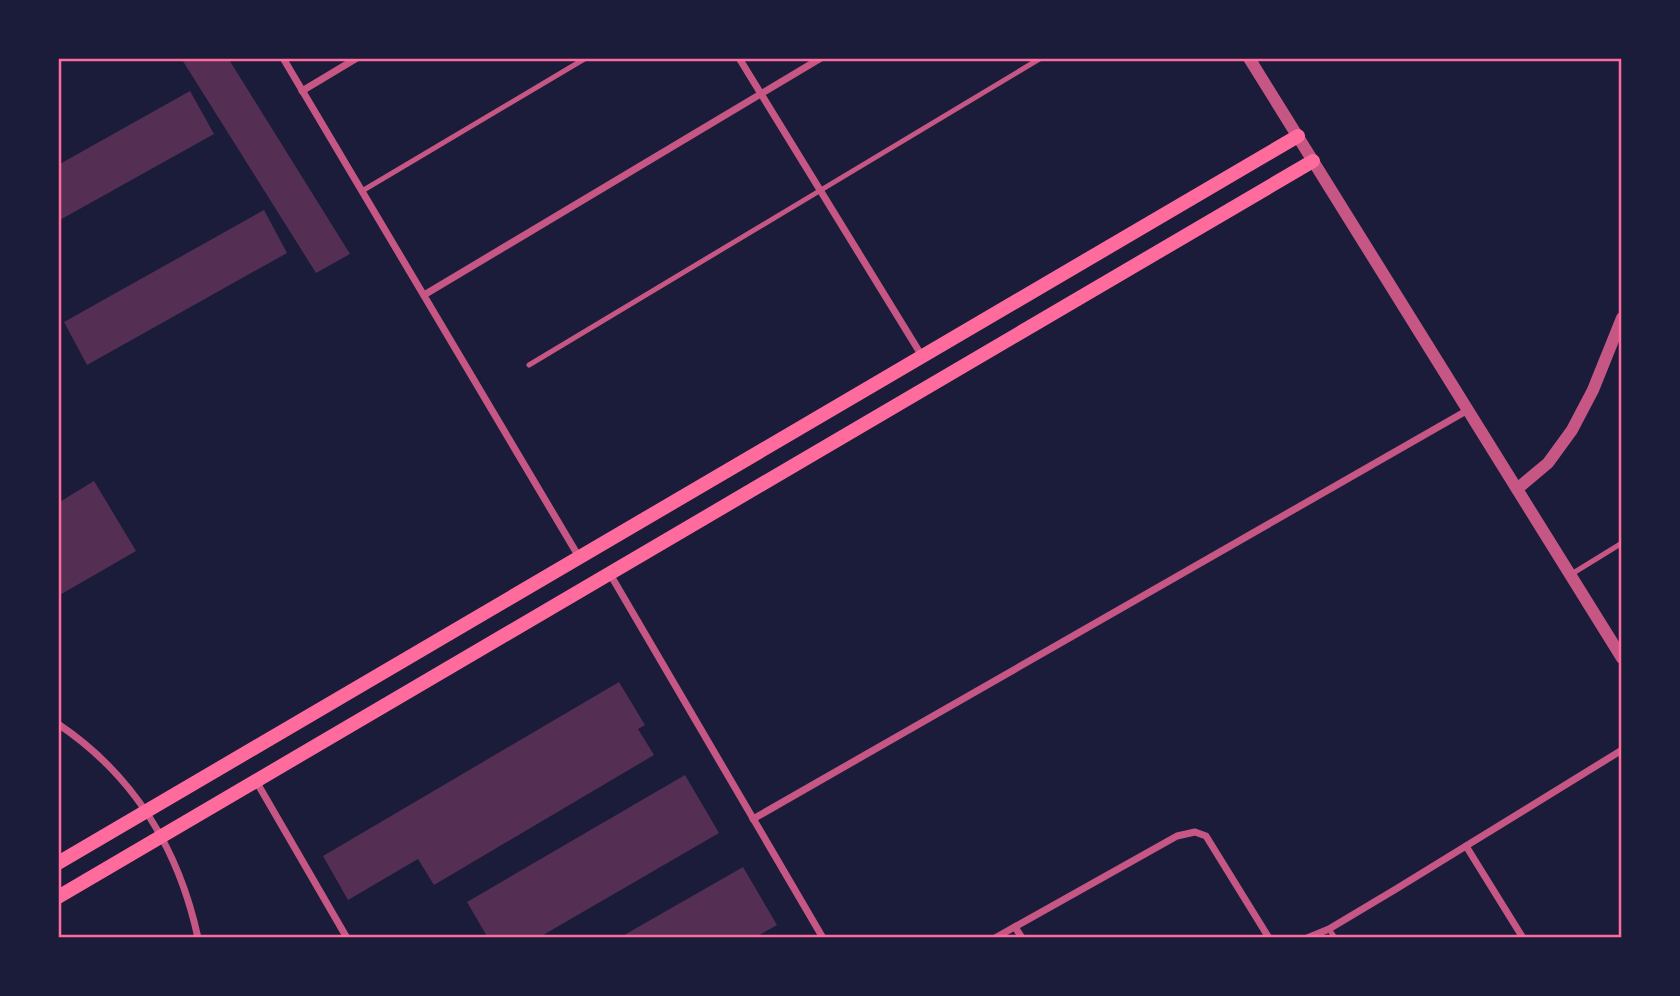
<svg xmlns="http://www.w3.org/2000/svg" width="1680" height="996" viewBox="0 0 1680 996" font-family="'Source Sans 3',sans-serif">
<rect width="100%" height="100%" fill="#1b1b3a"/>
<!-- building -->
<g fill="#542f53">
<polygon points="181,58 228,58 350,254 316,273"/>
<polygon points="190,91 214,134 58,221 58,165"/>
<polygon points="264,210 287,253 87,365 64,322"/>
<polygon points="94,481 136,551 58,596 58,503"/>
<polygon points="619,682 645,725 638,729 654,755 434,885 418,859 348,900 323,856"/>
<polygon points="685,775 719,833 538,938 488,938 467,902"/>
<polygon points="743,867 777,925 754,938 619,938"/>
</g>
<g fill="none" stroke-linecap="round" stroke-linejoin="round">
<!-- service -->
<g stroke="#c65784" stroke-width="5">
<polyline points="362,191 586,58"/>
<polyline points="529,365 1041,58"/>
<polyline points="1570,575 1622,543"/>
<polyline points="1329,929 1335,938"/>
</g>
<!-- minor -->
<g stroke="#c65784" stroke-width="7">
<polyline points="283,58 579,557"/>
<polyline points="739,58 922,356"/>
<polyline points="302,91 357,58"/>
<polyline points="424,295 821,58"/>
<polyline points="610,574 823,938"/>
<path d="M58,724C134,775 179,850 198,938"/>
<polyline points="256,781 347,938"/>
<polyline points="753,819 1468,410"/>
<polyline points="1466,846 1523,938"/>
<polyline points="1015,927 1022,938"/>
<polyline points="995,938 1177,836 1195,832 1206,836 1269,938"/>
<polyline points="1307,938 1329,929 1396,889 1622,750"/>
</g>
<!-- tertiary -->
<g stroke="#c65784" stroke-width="12">
<polyline points="1249,58 1622,658"/>
<polyline points="1517,489 1548,463 1572,430 1593,390 1622,318"/>
</g>
<!-- secondary -->
<g stroke="#ff6b9d" stroke-width="14">
<polyline points="58,863 1298,136"/>
<polyline points="58,897 1313,161"/>
</g>
</g>
<!-- border -->
<rect width="1680" height="996" fill="none" stroke="#1b1b3a" stroke-width="119"/>
<rect x="60" y="60" width="1560" height="876" fill="none" stroke="#ff6b9d" stroke-width="2.5"/>
</svg>
